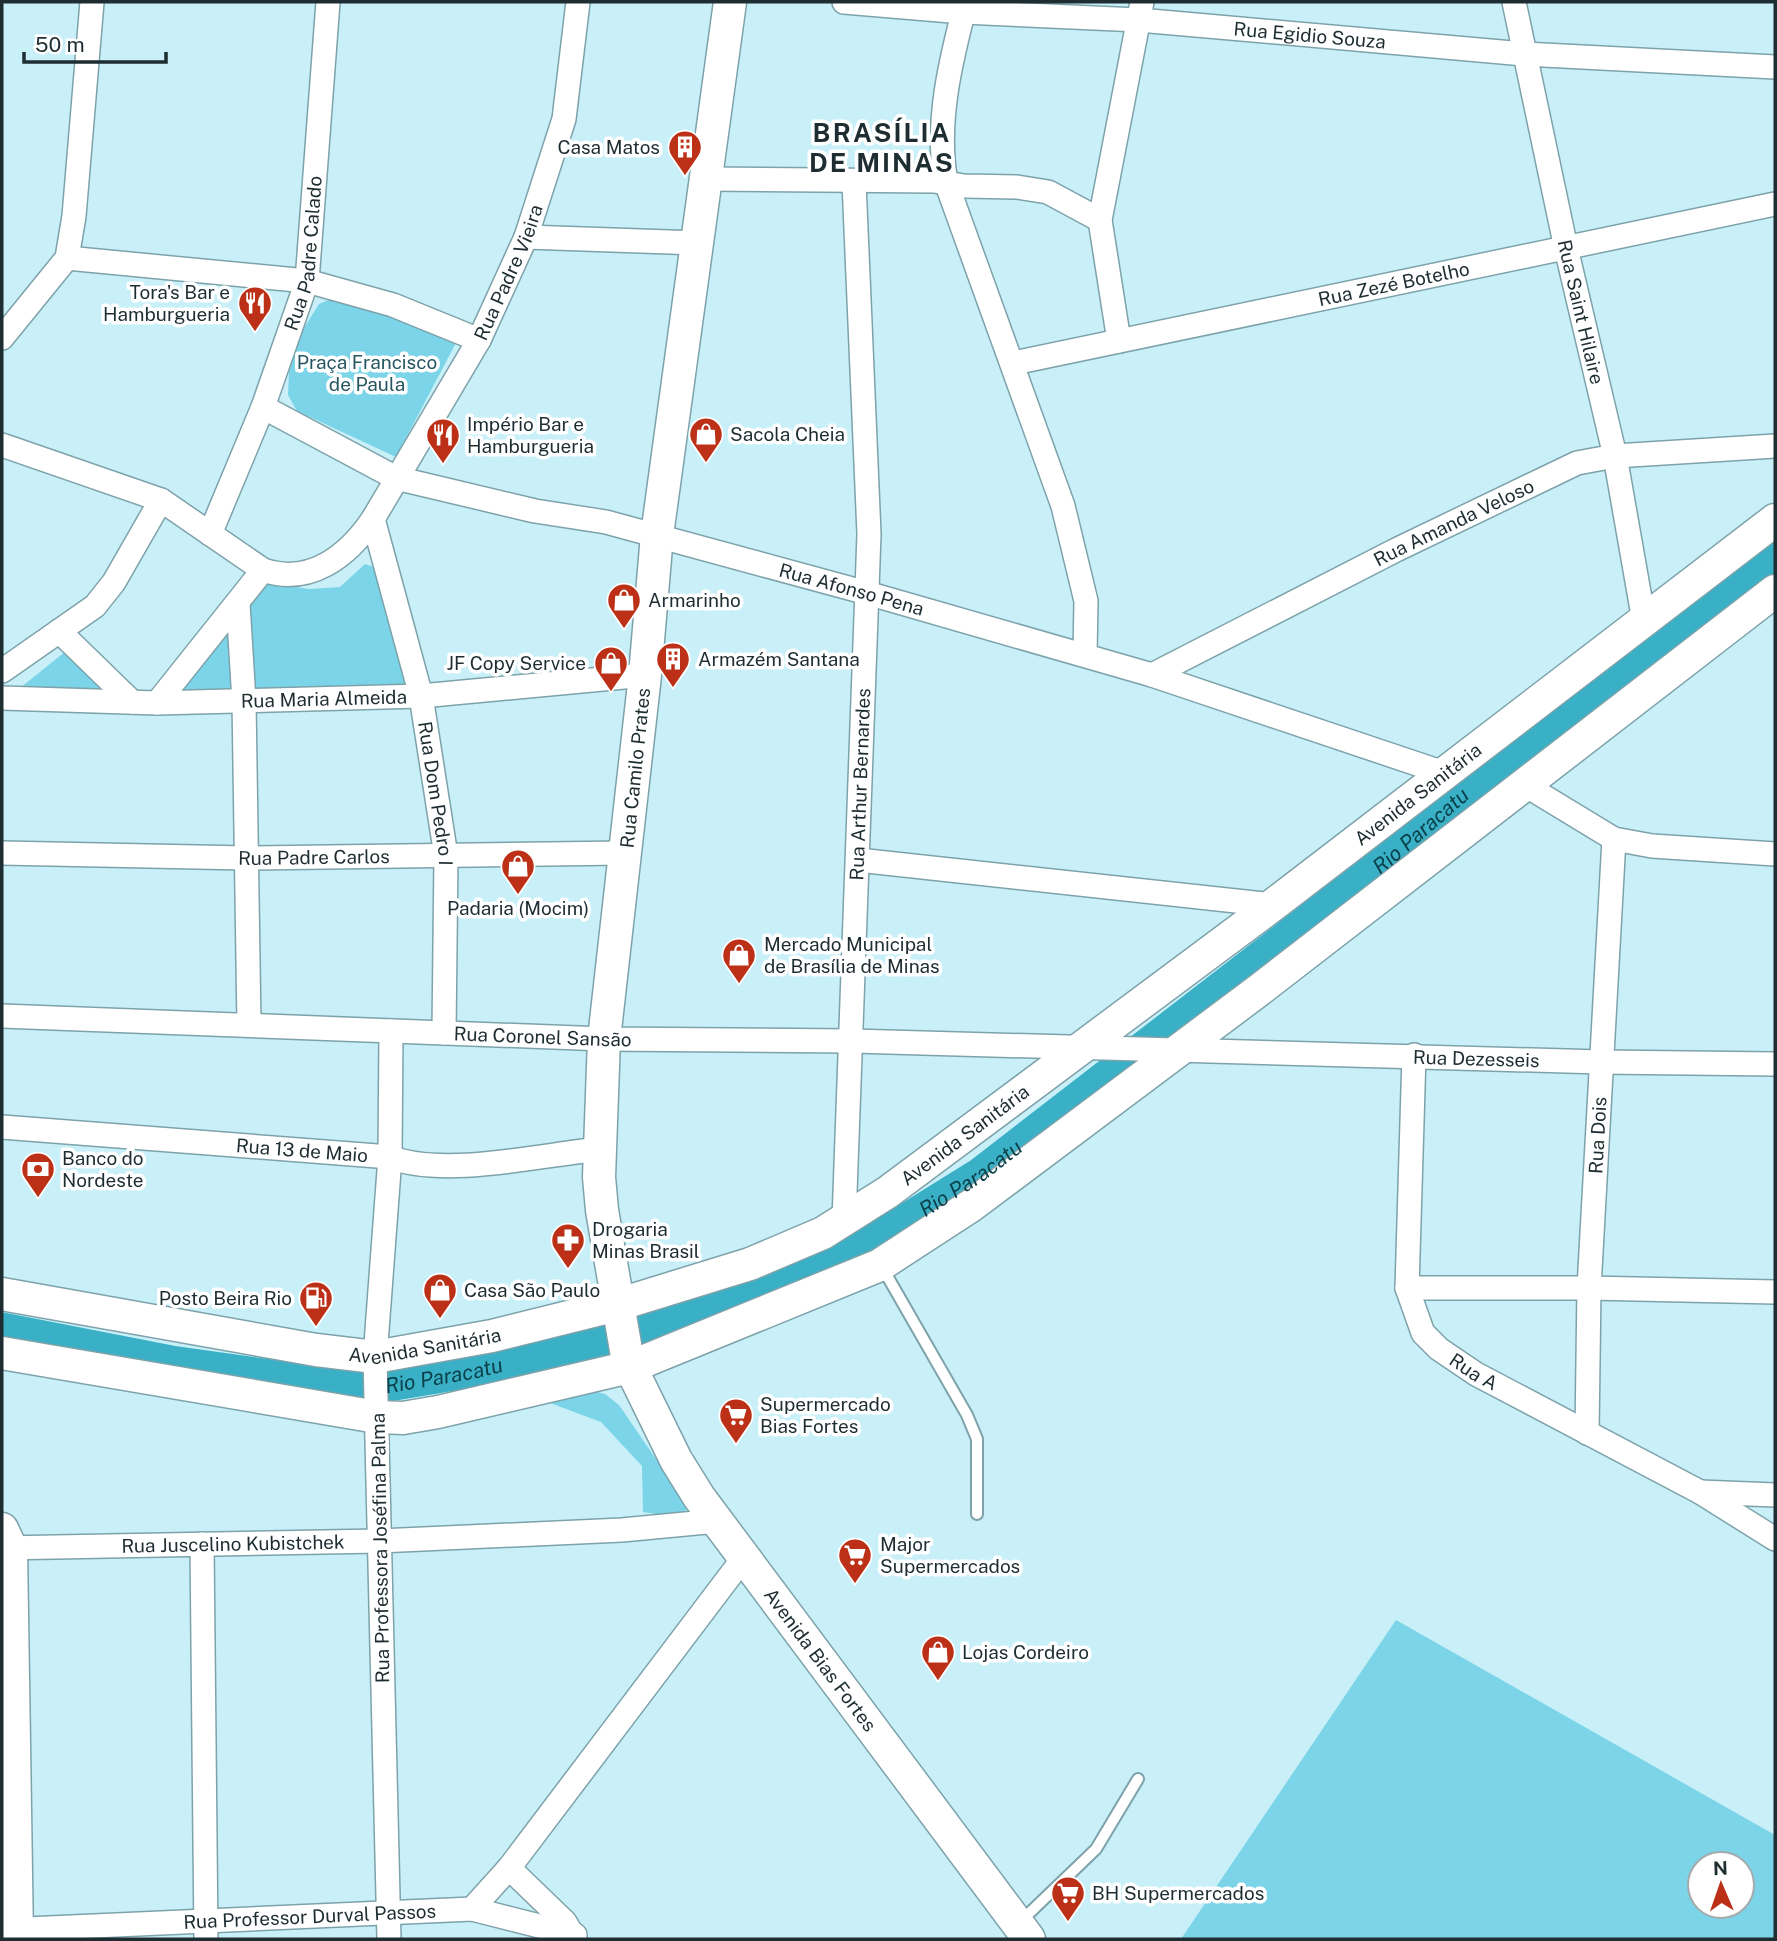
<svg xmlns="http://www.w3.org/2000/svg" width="1777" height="1941" viewBox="0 0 1777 1941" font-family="'Public Sans',sans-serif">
<rect width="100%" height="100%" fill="#c9f0f9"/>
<!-- green -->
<g fill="#7bd4e7" fill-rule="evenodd">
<polygon points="333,298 363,303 458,339 396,457 297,411 288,395 289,371 299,336 319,304"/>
<polygon points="365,564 374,567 407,681 401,689 260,693 248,687 245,613 265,582 309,589 340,587"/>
<polygon points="233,620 238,693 172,696"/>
<polygon points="66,651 118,693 15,692"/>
<polygon points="581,1388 605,1394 619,1405 688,1506 682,1518 643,1512 642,1466 601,1422 550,1403"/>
<path d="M1396,1620L1775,1835V1939H1181ZM1742,1864V1906H1700V1864Z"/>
</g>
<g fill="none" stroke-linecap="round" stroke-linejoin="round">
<!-- river -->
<path stroke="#3ab0c6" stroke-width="33" id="s1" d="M2,1329L171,1362L365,1389L472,1371L670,1323L798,1274L890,1230L980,1174L1385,861L1490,770L1668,643L1775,557"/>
<!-- lane casing -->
<g stroke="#7da2aa" stroke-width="14">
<g id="lane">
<polyline points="882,1267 967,1415 977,1439 977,1514"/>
<polyline points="1019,1923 1096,1849 1138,1779"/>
</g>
</g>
<!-- street casing -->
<g stroke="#7da2aa" stroke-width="26">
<g id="street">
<path id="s2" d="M844,2L963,12L1139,20L1524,54L1775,67"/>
<path d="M966,2C951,59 935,123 946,182L1063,506L1086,601L1085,655"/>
<path id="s3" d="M1514,2L1566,248L1615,456L1644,621"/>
<polyline points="707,179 934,181 964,186 1017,187 1048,192 1100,220"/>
<polyline points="526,237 698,243"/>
<polyline points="67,258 307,281 393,305 479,340"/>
<polyline points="2,338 67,258 74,216 92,2"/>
<polyline points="1119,341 1100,220 1142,2"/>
<path id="s4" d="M1014,363L1775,204"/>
<path id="s5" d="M263,407L396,478L535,511L606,522L867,593L1152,675L1444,773"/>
<path id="s6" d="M2,445L161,500L263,570C310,586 348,556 373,519L479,340L526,237L564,119L578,2"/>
<path id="s7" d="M373,519L421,696L446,856L444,1033"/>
<path id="s8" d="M210,534L263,407L307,281L328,2"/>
<polyline points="238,604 244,701 249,1025"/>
<polyline points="59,631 132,702"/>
<polyline points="2,671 95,606 114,582 161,500"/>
<path id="s9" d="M1152,675L1396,550L1577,463L1615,456L1775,446"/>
<path id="s10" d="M2,698L157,703L421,696L645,675"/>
<polyline points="157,703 263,570"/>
<polyline points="1525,785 1614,839 1652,846 1775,854"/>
<path id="s11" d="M2,853L246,858L625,853"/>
<polyline points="858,860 1273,905"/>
<path id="s12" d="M2,1016L604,1039L853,1041L1601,1062L1775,1064"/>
<path id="s13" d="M1414,1055L1407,1288L1423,1333L1439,1349L1476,1374L1700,1492L1775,1539"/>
<path id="s14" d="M2,1127L390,1157C443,1178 541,1155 600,1149"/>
<path id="s15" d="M844,1220L869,534L854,182"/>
<polyline points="1407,1288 1589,1288 1775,1292"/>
<path id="s16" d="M1587,1433L1589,1288L1614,839"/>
<polyline points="1700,1492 1775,1495"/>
<polyline points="202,1544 206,1939"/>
<path id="s17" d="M2,1548L379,1541L622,1530L717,1521"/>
<polyline points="509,1868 565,1922 575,1939"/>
<polyline points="472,1909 509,1868 745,1556"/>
<path id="s18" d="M4,1930L472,1909L575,1935"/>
<polyline points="389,1939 375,1357 390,1157 391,1031"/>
</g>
</g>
<!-- secondary casing -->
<g stroke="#7da2aa" stroke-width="35">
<g id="secondary">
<path id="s19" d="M730,2L657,535L645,675L604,1039L599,1177L602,1210L628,1362L676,1460L699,1497L1029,1939"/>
<path id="s20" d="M2,1294L316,1350L375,1357L492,1336L617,1305L750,1264L823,1233L888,1192L1273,905L1775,520"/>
<polyline points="2,1353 377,1417 403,1418 438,1412 630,1367 880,1265 972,1205 1259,990 1775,591"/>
<polyline points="2,1529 11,1548 17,1939"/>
</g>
</g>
<!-- lane -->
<use href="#lane" stroke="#fff" stroke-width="10"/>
<!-- street -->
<use href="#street" stroke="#fff" stroke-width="23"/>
<!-- secondary -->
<use href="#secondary" stroke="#fff" stroke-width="32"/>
</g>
<!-- icons -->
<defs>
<g id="building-pin" transform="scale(1.75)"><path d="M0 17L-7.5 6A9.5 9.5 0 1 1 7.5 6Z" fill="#bc3017" stroke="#fff"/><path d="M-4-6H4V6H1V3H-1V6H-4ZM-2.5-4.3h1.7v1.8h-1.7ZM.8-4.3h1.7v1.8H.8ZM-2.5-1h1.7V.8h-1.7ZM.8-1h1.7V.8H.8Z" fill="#fff"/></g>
<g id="restaurant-pin" transform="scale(1.75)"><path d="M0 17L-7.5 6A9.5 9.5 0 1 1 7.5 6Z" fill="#bc3017" stroke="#fff"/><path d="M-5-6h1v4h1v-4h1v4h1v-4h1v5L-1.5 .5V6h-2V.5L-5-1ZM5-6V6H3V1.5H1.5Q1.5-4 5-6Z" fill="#fff"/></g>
<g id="shop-pin" transform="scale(1.75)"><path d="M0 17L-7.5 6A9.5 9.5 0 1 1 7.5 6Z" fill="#bc3017" stroke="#fff"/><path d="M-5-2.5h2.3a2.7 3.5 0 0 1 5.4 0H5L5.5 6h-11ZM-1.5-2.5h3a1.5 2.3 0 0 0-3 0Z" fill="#fff"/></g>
<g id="bank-pin" transform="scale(1.75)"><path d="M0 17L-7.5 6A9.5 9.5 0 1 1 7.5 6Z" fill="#bc3017" stroke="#fff"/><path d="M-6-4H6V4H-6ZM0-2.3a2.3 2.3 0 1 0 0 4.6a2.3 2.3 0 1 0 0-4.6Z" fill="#fff"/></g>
<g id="pharmacy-pin" transform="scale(1.75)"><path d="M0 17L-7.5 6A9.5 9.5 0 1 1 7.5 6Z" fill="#bc3017" stroke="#fff"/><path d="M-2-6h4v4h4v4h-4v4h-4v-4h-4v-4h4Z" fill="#fff"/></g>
<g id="fuel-pin" transform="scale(1.75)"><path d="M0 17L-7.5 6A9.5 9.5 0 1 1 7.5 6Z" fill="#bc3017" stroke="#fff"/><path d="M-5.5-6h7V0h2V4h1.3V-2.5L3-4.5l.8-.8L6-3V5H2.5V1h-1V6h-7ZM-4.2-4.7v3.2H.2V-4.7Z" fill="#fff"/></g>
<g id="supermarket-pin" transform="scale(1.75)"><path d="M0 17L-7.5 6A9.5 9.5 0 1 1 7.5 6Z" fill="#bc3017" stroke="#fff"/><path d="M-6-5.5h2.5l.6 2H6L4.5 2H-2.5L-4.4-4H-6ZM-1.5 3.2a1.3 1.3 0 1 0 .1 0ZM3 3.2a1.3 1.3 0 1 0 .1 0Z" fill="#fff"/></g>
</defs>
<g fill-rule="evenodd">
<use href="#building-pin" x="685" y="147"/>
<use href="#restaurant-pin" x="255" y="303"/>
<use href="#shop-pin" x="706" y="434"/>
<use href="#restaurant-pin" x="443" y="435"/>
<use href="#shop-pin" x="624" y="600"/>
<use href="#building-pin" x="673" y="659"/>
<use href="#shop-pin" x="611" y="663"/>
<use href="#shop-pin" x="518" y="866"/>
<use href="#shop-pin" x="739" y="955"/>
<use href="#bank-pin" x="38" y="1169"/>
<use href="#pharmacy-pin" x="568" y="1240"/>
<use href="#shop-pin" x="440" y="1290"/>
<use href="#fuel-pin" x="316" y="1298"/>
<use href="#supermarket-pin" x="736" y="1415"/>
<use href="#supermarket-pin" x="855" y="1555"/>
<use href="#shop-pin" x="938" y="1652"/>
<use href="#supermarket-pin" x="1068" y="1893"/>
</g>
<g text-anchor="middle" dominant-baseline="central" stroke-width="7" stroke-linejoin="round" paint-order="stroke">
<!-- street labels -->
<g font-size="19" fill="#1e2d31" stroke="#fff">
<text stroke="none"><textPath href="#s2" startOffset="467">Rua Egidio Souza</textPath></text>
<text stroke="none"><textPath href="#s8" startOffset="298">Rua Padre Calado</textPath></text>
<text stroke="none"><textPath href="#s6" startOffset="705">Rua Padre Vieira</textPath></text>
<text stroke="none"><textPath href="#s4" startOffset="388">Rua Zezé Botelho</textPath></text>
<text stroke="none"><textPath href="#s3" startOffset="317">Rua Saint Hilaire</textPath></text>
<text stroke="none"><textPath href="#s9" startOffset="338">Rua Amanda Veloso</textPath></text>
<text stroke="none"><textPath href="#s5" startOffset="620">Rua Afonso Pena</textPath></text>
<text stroke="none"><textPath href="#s10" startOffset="322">Rua Maria Almeida</textPath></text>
<text transform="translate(635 768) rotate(-84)">Rua Camilo Prates</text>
<text stroke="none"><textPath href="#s15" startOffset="436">Rua Arthur Bernardes</textPath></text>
<text stroke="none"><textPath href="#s20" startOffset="1584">Avenida Sanitária</textPath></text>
<text stroke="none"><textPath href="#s7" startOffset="282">Rua Dom Pedro I</textPath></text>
<text stroke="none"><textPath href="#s11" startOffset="312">Rua Padre Carlos</textPath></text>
<text stroke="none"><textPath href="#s12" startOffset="541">Rua Coronel Sansão</textPath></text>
<text stroke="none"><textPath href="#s12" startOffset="1475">Rua Dezesseis</textPath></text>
<text stroke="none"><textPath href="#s20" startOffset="1017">Avenida Sanitária</textPath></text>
<text stroke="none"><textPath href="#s16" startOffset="298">Rua Dois</textPath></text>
<text stroke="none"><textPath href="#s14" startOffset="301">Rua 13 de Maio</textPath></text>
<text stroke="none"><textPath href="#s20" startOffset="429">Avenida Sanitária</textPath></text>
<text stroke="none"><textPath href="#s13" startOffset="345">Rua A</textPath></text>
<text stroke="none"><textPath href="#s17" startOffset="231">Rua Juscelino Kubistchek</textPath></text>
<text transform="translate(380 1548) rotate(-91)">Rua Professora Joséfina Palma</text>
<text stroke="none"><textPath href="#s19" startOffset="1726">Avenida Bias Fortes</textPath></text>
<text stroke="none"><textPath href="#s18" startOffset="306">Rua Professor Durval Passos</textPath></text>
</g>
<!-- poi labels -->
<g font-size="19" fill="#1e2d31" stroke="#fff" text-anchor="start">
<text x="660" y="147" text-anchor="end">Casa Matos</text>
<text x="230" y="292" text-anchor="end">Tora's Bar e<tspan x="230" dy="22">Hamburgueria</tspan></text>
<text x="467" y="424">Império Bar e<tspan x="467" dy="22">Hamburgueria</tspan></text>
<text x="730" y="434">Sacola Cheia</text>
<text x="648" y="600">Armarinho</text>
<text x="698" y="659">Armazém Santana</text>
<text x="586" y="663" text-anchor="end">JF Copy Service</text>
<text x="518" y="908" text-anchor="middle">Padaria (Mocim)</text>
<text x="764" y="944">Mercado Municipal<tspan x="764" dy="22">de Brasília de Minas</tspan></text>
<text x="62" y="1158">Banco do<tspan x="62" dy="22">Nordeste</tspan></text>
<text x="592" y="1229">Drogaria<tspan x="592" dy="22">Minas Brasil</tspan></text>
<text x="464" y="1290">Casa São Paulo</text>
<text x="292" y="1298" text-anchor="end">Posto Beira Rio</text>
<text x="760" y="1404">Supermercado<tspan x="760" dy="22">Bias Fortes</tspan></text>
<text x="880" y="1544">Major<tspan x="880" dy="22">Supermercados</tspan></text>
<text x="962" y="1652">Lojas Cordeiro</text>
<text x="1092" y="1893">BH Supermercados</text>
</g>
<!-- park labels -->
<g font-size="19" fill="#265660" stroke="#fff">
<text x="367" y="362">Praça Francisco<tspan x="367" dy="22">de Paula</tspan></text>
</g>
<!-- water labels -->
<g font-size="21" font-style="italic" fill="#0a4049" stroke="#fff">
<text stroke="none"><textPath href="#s1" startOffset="1584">Rio Paracatu</textPath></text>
<text stroke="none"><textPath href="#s1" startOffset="1015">Rio Paracatu</textPath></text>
<text stroke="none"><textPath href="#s1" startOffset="448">Rio Paracatu</textPath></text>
</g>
<!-- district labels -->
<g font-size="26" font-weight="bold" letter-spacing="2" fill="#1e2d31" stroke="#fff">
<text x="882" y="132">BRASÍLIA<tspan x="882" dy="30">DE MINAS</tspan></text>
</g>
</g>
<!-- border -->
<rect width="1777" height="1941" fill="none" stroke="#1e2d31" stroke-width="7"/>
<!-- north arrow -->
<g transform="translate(1721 1885) rotate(358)"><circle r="33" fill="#ffffff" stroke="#a5abad" stroke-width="2"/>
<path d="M0-5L12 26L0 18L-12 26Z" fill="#bc3017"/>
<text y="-10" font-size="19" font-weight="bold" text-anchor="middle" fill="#1e2d31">N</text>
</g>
<!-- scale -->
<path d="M24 52v10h142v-10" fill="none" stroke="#1e2d31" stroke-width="3.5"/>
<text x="35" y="52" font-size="21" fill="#1e2d31" stroke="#ffffff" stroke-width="5" paint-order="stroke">50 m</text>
</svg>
